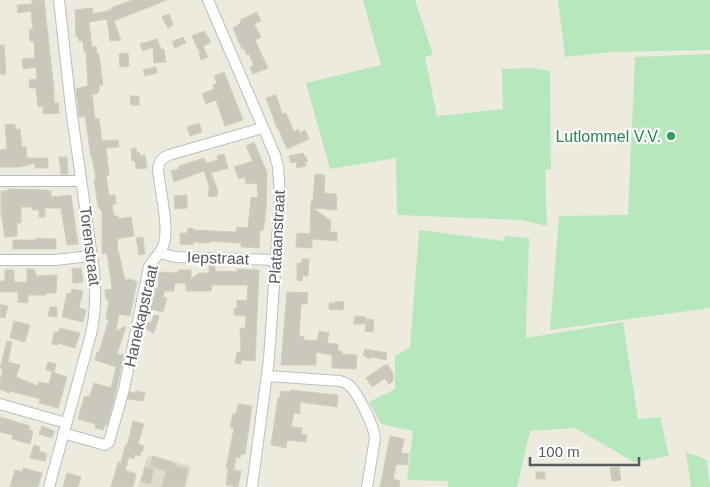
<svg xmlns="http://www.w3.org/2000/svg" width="710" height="487" viewBox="0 0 710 487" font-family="Helvetica,sans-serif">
<rect width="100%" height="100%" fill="#edebde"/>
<!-- education -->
<polygon fill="#dcdbcd" points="148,455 191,466 186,487 138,487"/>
<!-- green -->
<g fill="#b7e8bd">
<polygon points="363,0 415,0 433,55 425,57 437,116 503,109 502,69 533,68 550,71 551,169 545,170 547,226 521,220 397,215 396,158 330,169 306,83 381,65"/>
<polygon points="558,0 710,0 710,50 611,52 565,57"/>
<polygon points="710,54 710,308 550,330 559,216 628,215 635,57"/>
<polygon points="419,230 504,241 505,236 529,238 526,338 623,322 638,419 660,417 669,456 634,462 575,428 530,431 517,487 448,487 448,481 407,480 413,431 381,424 369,402 395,389 395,356 410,347"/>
<polygon points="686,452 707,460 710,487 691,487"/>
</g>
<!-- building -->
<g fill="#cac7bd" stroke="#d2cebc">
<polygon points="32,0 44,0 54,90 54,103 58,103 59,113 43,114 43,106 38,107 36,88 30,88 29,80 37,79 36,67 23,69 22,59 35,58 34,41 30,41 29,29 33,29 31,11 18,13 17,5 32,4"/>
<polygon points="132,0 167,0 114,21 121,40 110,41 107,19 89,22 92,47 96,46 97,54 99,54 103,85 99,85 99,91 97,94 92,94 95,119 99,118 102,141 118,140 119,147 106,148 109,175 106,175 109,196 115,195 116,204 112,205 114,216 118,216 119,219 131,217 134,236 117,239 118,250 125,280 131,279 137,282 130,316 119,314 116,331 126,326 117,354 124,355 114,399 107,425 105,425 103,430 95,428 96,424 78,419 84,397 90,396 94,383 111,388 116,367 95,360 97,352 99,352 109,319 106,319 109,300 106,299 105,290 112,289 107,253 102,254 102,212 98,206 94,180 96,179 92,157 91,157 85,116 79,117 78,107 76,89 88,86 86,52 84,52 83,41 79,41 78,36 76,37 75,10 92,8 93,14 112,10 111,8"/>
<polygon points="257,12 261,21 254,24 261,37 255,40 268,68 253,74 250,67 254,66 249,54 247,55 244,48 242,49 233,28 241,23 240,20"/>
<polygon points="169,14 173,25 168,28 162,17"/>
<polygon points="204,31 211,42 203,46 208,57 201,60 199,54 200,53 192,36"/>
<polygon points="183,37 186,43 175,48 172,42"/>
<polygon points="157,39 161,49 164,49 166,62 154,63 153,47 143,51 140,44"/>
<polygon points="0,45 4,45 6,74 0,74"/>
<polygon points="128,53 129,66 120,67 119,54"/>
<polygon points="156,67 157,73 145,76 143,70"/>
<polygon points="224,72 243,120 225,126 216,100 206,104 202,94 214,89 213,85 217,83 214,76"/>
<polygon points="276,95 282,114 286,113 294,132 298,129 300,133 305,130 309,139 287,149 278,128 277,128 266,98"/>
<polygon points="130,96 139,96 139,105 131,105"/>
<polygon points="199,123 202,132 190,136 187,127"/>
<polygon points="15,124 15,129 20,129 22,147 26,147 27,158 48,158 48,168 35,168 35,163 20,167 0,167 0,150 7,149 5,125"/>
<polygon points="254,142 267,172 266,211 263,231 260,230 259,248 241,247 241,243 210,241 210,243 193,242 193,245 180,244 180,233 187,233 188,228 193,228 193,230 234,232 236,232 237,227 248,228 251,197 258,198 257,183 246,184 245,177 239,179 234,167 253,161 246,146"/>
<polygon points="136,148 137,153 139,152 140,156 145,155 147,168 136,169 135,161 132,161 131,149"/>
<polygon points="303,153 304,156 306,156 308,162 305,162 306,166 297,168 296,162 291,163 289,156"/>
<polygon points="224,154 228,168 211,173 217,188 218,196 209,197 208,189 210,189 204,171 174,182 171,171 179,169 179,166 204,158 206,163 218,160 217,156"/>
<polygon points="59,157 67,157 68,174 61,174"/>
<polygon points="315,174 325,175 324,193 336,194 337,210 313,208 331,221 330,232 337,232 337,241 312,239 312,248 296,247 297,233 310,234 311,201 313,201"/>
<polygon points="8,189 47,190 47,191 51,191 51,197 71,195 78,244 67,245 61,208 45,208 45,217 39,217 39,210 32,210 32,207 21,207 21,223 17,223 17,236 5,237 1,214 1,191 8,191"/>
<polygon points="187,195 187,208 175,209 174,196"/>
<polygon points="143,237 145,254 139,255 136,238"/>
<polygon points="36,238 56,239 56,249 13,249 13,240 36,240"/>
<polygon points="302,259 309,259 308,276 303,276 302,281 297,280 297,263 302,263"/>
<polygon points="209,265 215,266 215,271 237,272 237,269 259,270 255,361 241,360 241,364 235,363 237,352 241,352 240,328 245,328 246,316 234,315 234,308 237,308 237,300 247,301 248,285 212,285 211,291 186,291 186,283 175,283 174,291 164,291 163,297 167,298 163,312 150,309 155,288 158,289 159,272 178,273 178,270 191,270 191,279 199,273 209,273"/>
<polygon points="81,268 83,282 73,283 72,269"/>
<polygon points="27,269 34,269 36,276 57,275 56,293 46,293 46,295 28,295 28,303 18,302 18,292 0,292 0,281 5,281 5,270 14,270 14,282 27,282"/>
<polygon points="72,289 83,291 79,308 86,310 83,322 62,317 67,293 71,294"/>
<polygon points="287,292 308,293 307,304 301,304 299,336 304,337 304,340 317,341 319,331 329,333 327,343 338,344 338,351 342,351 342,354 357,355 356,369 332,368 332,355 316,352 316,365 281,365"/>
<polygon points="335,301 344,302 343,310 329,309 329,303 335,303"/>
<polygon points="0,304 8,306 5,318 0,317"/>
<polygon points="50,307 57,307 57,317 48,316"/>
<polygon points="154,315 159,316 154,333 145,329 147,322 151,323"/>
<polygon points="355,316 366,317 365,324 354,324"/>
<polygon points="366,319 374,320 373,332 365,331"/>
<polygon points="14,321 30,325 25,342 10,338"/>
<polygon points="60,328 80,333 75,348 58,343 58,345 52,344 54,332 59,332"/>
<polygon points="7,341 12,342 8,362 20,365 16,377 38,386 39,382 49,384 52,372 67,377 58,408 39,403 40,399 10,391 9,393 0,389 0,380 3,369 0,368"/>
<polygon points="365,349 387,353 386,360 372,357 370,359 363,355"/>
<polygon points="48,362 56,364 54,372 46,370"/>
<polygon points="387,364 393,373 393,381 389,384 385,378 372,387 366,378"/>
<polygon points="290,390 338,395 337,407 300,402 300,414 294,413 291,427 302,428 301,434 307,435 306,442 287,440 286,448 271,445 278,398 280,398 281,391 290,392"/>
<polygon points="135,391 145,393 143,401 128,399 130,392 135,393"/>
<polygon points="238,404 252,406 245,454 241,454 240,458 236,457 234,470 241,471 238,487 226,485 228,469 226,468 234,428 230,428 233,414 236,414"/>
<polygon points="0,417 30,426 29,430 33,431 30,444 12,439 13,435 0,432"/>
<polygon points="133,421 144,424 138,444 144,446 142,452 136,450 141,452 140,456 135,454 134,459 129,457 125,470 136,474 133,487 111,487 118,462 121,463 125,446 128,443"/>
<polygon points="42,426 54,431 52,438 39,434"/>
<polygon points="390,436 404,439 401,453 409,454 407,465 399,464 398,465 396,465 393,479 400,481 399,487 380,487"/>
<polygon points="34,445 40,447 39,451 47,454 45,461 30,458"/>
<polygon points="153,456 175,463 175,466 188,469 184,487 162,487 166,471 150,466"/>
<polygon points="145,467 154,469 150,484 141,481"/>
<polygon points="619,467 621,480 612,481 610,468"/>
<polygon points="23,468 42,473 38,487 10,487 15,470 22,472"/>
<rect x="536" y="472" width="9" height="7"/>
<polygon points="67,473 81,477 78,487 63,487"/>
</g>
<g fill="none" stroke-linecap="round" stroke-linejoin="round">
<!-- minor casing -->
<g stroke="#bcbdc4" stroke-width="12">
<g id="minor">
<polyline points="208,0 275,155 278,167 280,196 269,359 252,487"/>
<polyline points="0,181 81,181"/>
<polyline points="160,253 175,257 276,260"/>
<polyline points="0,260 55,260 91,256"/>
<path d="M268,376L340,381C344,382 348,384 351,387C359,396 374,426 375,438L367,487"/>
<polyline points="0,404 66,423"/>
<path d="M63,433L105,445L109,442L124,389L149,267C153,259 161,253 164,244C169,227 160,189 158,170C159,162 161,158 169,155L262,128"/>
<path d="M49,487L91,334C96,313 96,293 94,271L71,108L59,0"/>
</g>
</g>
<!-- minor -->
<use href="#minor" stroke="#fff" stroke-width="10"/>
</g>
<!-- markers -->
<circle fill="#2e9e5b" stroke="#fff" stroke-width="2" cx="671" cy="136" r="5"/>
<g text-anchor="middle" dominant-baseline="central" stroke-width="4.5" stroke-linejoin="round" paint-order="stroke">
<!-- leisure labels -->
<g font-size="16" fill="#27864d" stroke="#fff" text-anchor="end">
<text x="661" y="136">Lutlommel V.V.</text>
</g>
<!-- street labels -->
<g font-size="16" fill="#575a61" stroke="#fff">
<text transform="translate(277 237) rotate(-87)">Plataanstraat</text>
<text transform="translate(90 246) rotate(83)">Torenstraat</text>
<text transform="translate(218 258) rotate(2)">Iepstraat</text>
<text transform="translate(141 316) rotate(-77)">Hanekapstraat</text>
</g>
</g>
<!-- scale -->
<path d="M530 457v8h109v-8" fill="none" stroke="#575a61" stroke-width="2.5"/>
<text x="538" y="457" font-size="15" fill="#575a61" stroke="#ffffff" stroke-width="4" paint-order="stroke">100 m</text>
</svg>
